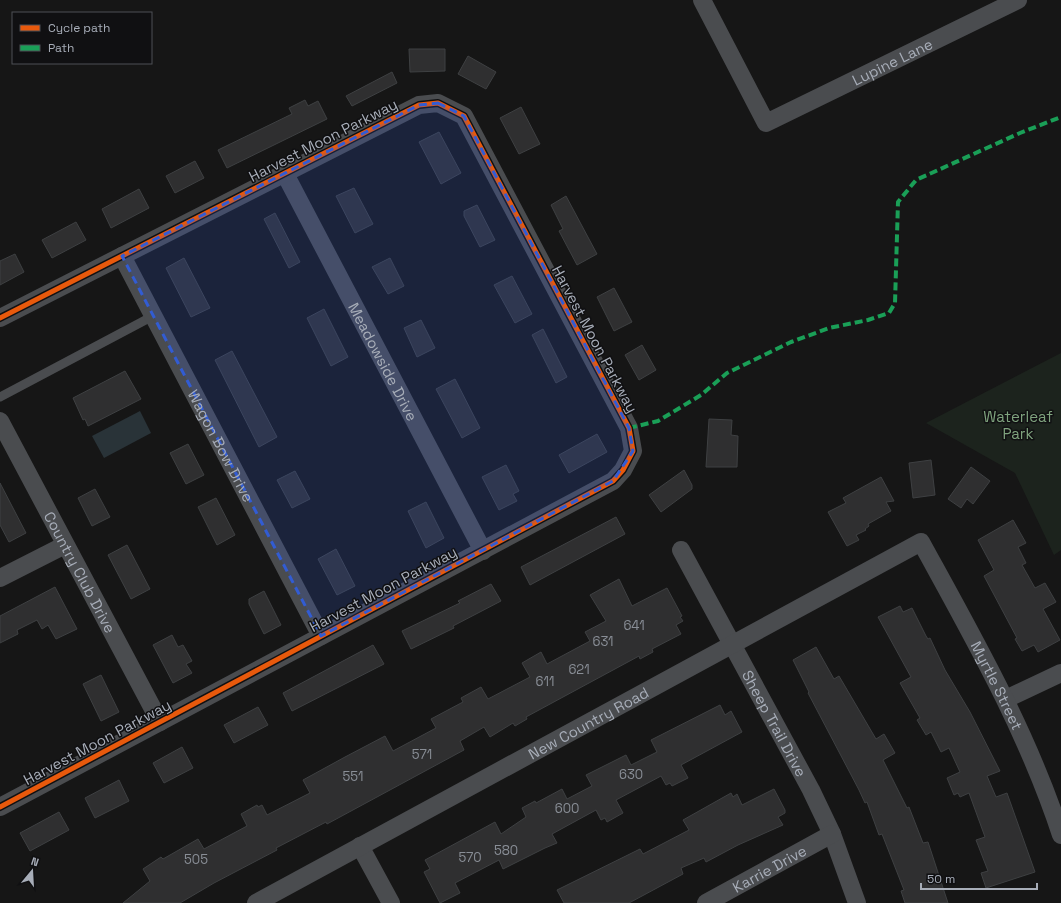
<svg xmlns="http://www.w3.org/2000/svg" width="1061" height="903" viewBox="0 0 1061 903" font-family="'Space Grotesk',sans-serif">
<rect width="100%" height="100%" fill="#161616"/>
<!-- green -->
<polygon fill="#1c231d" points="1061,353 1061,550 1054,555 1015,473 926,423"/>
<!-- water -->
<polygon fill="#293338" points="140,411 151,433 104,458 92,436"/>
<!-- building -->
<g fill="#2f2f30" stroke="#3e4042">
<polygon points="409,49 445,49 445,71 410,72"/>
<polygon points="468,56 496,72 486,89 458,74"/>
<polygon points="392,72 397,83 352,106 346,96"/>
<polygon points="305,100 308,106 318,101 327,119 227,168 218,150 292,114 289,108"/>
<polygon points="521,107 540,144 519,154 500,118"/>
<polygon points="439,132 461,173 441,184 419,142"/>
<polygon points="195,161 204,178 175,193 166,176"/>
<polygon points="354,188 373,224 355,233 336,196"/>
<polygon points="139,189 149,208 111,228 102,209"/>
<polygon points="566,196 597,254 577,265 559,231 563,229 551,205"/>
<polygon points="477,205 495,240 480,247 464,216 464,211"/>
<polygon points="275,213 300,262 289,268 264,219"/>
<polygon points="76,222 86,240 52,258 42,240"/>
<polygon points="15,254 24,272 0,285 0,261"/>
<polygon points="184,258 210,308 191,317 166,268"/>
<polygon points="390,258 404,286 388,294 372,267"/>
<polygon points="512,276 532,314 515,323 494,285"/>
<polygon points="614,288 632,322 614,331 597,297"/>
<polygon points="324,309 348,357 331,366 307,318"/>
<polygon points="421,320 435,348 417,357 404,328"/>
<polygon points="543,329 567,377 556,383 532,335"/>
<polygon points="642,345 656,370 639,380 625,355"/>
<polygon points="232,351 277,437 259,447 215,360"/>
<polygon points="125,371 141,399 88,426 85,419 83,420 73,398"/>
<polygon points="455,379 480,428 462,438 436,389"/>
<polygon points="709,419 732,420 731,435 738,436 737,467 706,467"/>
<polygon points="597,434 607,452 569,473 559,455"/>
<polygon points="188,444 204,475 186,484 170,453"/>
<polygon points="931,460 935,495 913,498 909,463"/>
<polygon points="506,465 519,491 513,494 517,501 499,510 482,477"/>
<polygon points="971,467 990,481 973,504 967,499 961,508 948,499"/>
<polygon points="684,470 692,485 692,489 661,512 649,495"/>
<polygon points="295,471 310,499 292,508 277,480"/>
<polygon points="881,477 894,501 886,502 891,511 868,524 869,526 865,529 866,530 856,535 859,540 847,546 828,512 846,503 843,498"/>
<polygon points="0,483 26,533 9,542 0,525"/>
<polygon points="95,489 110,517 92,526 78,498"/>
<polygon points="216,498 235,535 217,545 198,507"/>
<polygon points="426,502 444,538 426,548 408,511"/>
<polygon points="616,517 625,534 530,585 521,567"/>
<polygon points="1013,520 1026,543 1018,547 1026,563 1022,565 1035,588 1045,583 1056,602 1043,609 1060,640 1038,652 1034,645 1022,651 1015,639 1017,638 984,576 994,570 978,540"/>
<polygon points="127,545 150,589 131,599 108,555"/>
<polygon points="336,549 355,586 337,595 318,559"/>
<polygon points="619,579 632,606 667,588 682,616 680,617 683,621 676,625 681,634 652,649 653,652 640,659 639,656 526,717 527,719 515,726 513,723 490,737 484,727 460,741 464,750 327,824 326,822 276,848 277,850 214,883 180,903 123,903 150,881 143,869 161,857 163,859 198,839 204,849 247,826 241,814 257,805 258,807 262,805 267,815 310,793 303,780 345,757 385,736 393,751 436,728 431,719 463,702 461,698 481,687 488,699 530,677 522,663 541,652 547,664 590,641 585,632 606,621 590,595"/>
<polygon points="491,584 501,601 453,626 454,628 411,649 402,631 460,603 458,601"/>
<polygon points="55,587 77,629 56,639 48,625 42,629 37,620 17,630 18,634 0,643 0,616"/>
<polygon points="264,591 281,625 264,634 249,604 249,599"/>
<polygon points="900,606 903,612 912,608 926,636 928,639 930,638 945,670 970,712 1000,771 987,776 996,797 1007,793 1035,872 986,888 981,873 988,871 976,840 985,837 969,793 960,797 958,793 954,795 947,778 960,772 949,748 941,752 931,732 926,735 917,720 920,718 900,683 911,677 878,617"/>
<polygon points="172,635 178,647 183,645 192,661 186,664 192,673 173,683 153,645"/>
<polygon points="373,645 384,664 292,711 283,693"/>
<polygon points="816,647 834,679 839,676 876,739 884,734 895,753 883,760 907,808 909,807 923,843 928,842 948,903 905,903 901,891 904,890 882,834 879,835 867,802 865,803 859,790 808,693 809,692 793,660"/>
<polygon points="101,675 119,712 101,721 83,684"/>
<polygon points="720,705 725,715 731,711 742,732 681,765 688,778 672,786 670,783 666,785 661,776 616,800 623,813 607,822 605,818 601,820 596,810 552,834 557,843 545,848 503,869 499,860 455,883 460,893 440,903 424,872 430,869 425,860 495,822 501,834 526,817 522,808 535,801 536,803 562,789 567,799 592,786 586,775 626,755 631,765 657,752 651,740"/>
<polygon points="258,707 268,725 234,743 224,725"/>
<polygon points="182,747 193,768 164,783 153,763"/>
<polygon points="119,780 129,801 95,818 85,798"/>
<polygon points="774,789 785,810 785,813 778,817 783,825 738,845 706,862 704,858 681,868 683,874 629,903 564,903 557,890 640,849 643,854 689,830 683,820 731,793 733,797 737,794 742,805"/>
<polygon points="59,812 69,830 30,851 20,833"/>
</g>
<g fill="none" stroke-linecap="round" stroke-linejoin="round">
<!-- service -->
<polyline stroke="#4a4c4f" stroke-width="9" points="0,397 153,316"/>
<!-- minor -->
<g stroke="#4a4c4f" stroke-width="18">
<path id="s1" d="M702,0L766,123L1018,0"/>
<path id="s2" d="M284,172L483,551"/>
<path id="s3" d="M122,256L321,636"/>
<polyline points="0,318 419,105 438,103 464,116 629,428 633,451 623,470 613,481 0,807"/>
<path id="s4" d="M0,421L160,722"/>
<path id="s5" d="M681,550L811,790L832,834L857,903"/>
<polyline points="0,578 65,545"/>
<polyline points="1006,699 1061,673"/>
<polyline points="360,846 391,903"/>
<path id="s6" d="M256,903L921,542C973,637 1027,731 1061,835"/>
<path id="s7" d="M706,903L832,834"/>
</g>
<!-- quiet -->
<polyline stroke="#1a9f57" stroke-width="4" stroke-dasharray="8 4" stroke-linecap="butt" points="629,428 658,421 701,395 727,373 791,342 829,328 868,320 889,313 895,303 898,202 916,180 1020,133 1061,117"/>
<!-- cycleway casing -->
<g stroke="#101012" stroke-width="8">
<polyline id="cycleway" points="0,318 419,105 438,103 464,116 629,428 633,451 623,470 613,481 0,807"/>
</g>
<!-- cycleway -->
<use href="#cycleway" stroke="#e8590c" stroke-width="5"/>
</g>
<!-- marked area -->
<path fill="#325cd3" fill-opacity="0.2" stroke="#325cd3" stroke-width="3" stroke-dasharray="8 5" stroke-linejoin="round" d="M438,103L464,116L629,428L633,451L613,481L321,636L122,256L419,105Z"/>
<g text-anchor="middle" dominant-baseline="central" stroke-width="3" stroke-linejoin="round" paint-order="stroke">
<!-- number labels -->
<g font-size="13" fill="#898e96">
<text x="634" y="625">641</text>
<text x="603" y="641">631</text>
<text x="579" y="669">621</text>
<text x="545" y="681">611</text>
<text x="422" y="754">571</text>
<text x="631" y="774">630</text>
<text x="353" y="776">551</text>
<text x="567" y="808">600</text>
<text x="506" y="850">580</text>
<text x="470" y="857">570</text>
<text x="196" y="859">505</text>
</g>
<!-- street labels -->
<g font-size="15" fill="#a7adb8" stroke="#101012">
<text stroke="none"><textPath href="#s1" startOffset="279">Lupine Lane</textPath></text>
<text transform="translate(323 140) rotate(-27)">Harvest Moon Parkway</text>
<text transform="translate(595 339) rotate(62)">Harvest Moon Parkway</text>
<text stroke="none"><textPath href="#s2" startOffset="214">Meadowside Drive</textPath></text>
<text stroke="none"><textPath href="#s3" startOffset="214">Wagon Bow Drive</textPath></text>
<text stroke="none"><textPath href="#s4" startOffset="171">Country Club Drive</textPath></text>
<text transform="translate(383 589) rotate(-28)">Harvest Moon Parkway</text>
<text stroke="none"><textPath href="#s6" startOffset="919">Myrtle Street</textPath></text>
<text stroke="none"><textPath href="#s6" startOffset="378">New Country Road</textPath></text>
<text stroke="none"><textPath href="#s5" startOffset="197">Sheep Trail Drive</textPath></text>
<text transform="translate(97 742) rotate(-28)">Harvest Moon Parkway</text>
<text stroke="none"><textPath href="#s7" startOffset="72">Karrie Drive</textPath></text>
</g>
<!-- park labels -->
<g font-size="15" fill="#7fa37e" stroke="#101012">
<text x="1018" y="416">Waterleaf<tspan x="1018" dy="17">Park</tspan></text>
</g>
</g>
<!-- legend -->
<rect x="12" y="12" width="140" height="52" fill="#101012" stroke="#4c4f54"/>
<rect x="20" y="25" width="20" height="6" fill="#e8590c" stroke="#4c4f54"/>
<text x="48" y="32" font-size="12" fill="#a7adb8">Cycle path</text>
<rect x="20" y="45" width="20" height="6" fill="#1a9f57" stroke="#4c4f54"/>
<text x="48" y="52" font-size="12" fill="#a7adb8">Path</text>
<!-- north arrow -->
<g transform="translate(32 871) rotate(18)" stroke="#101012" stroke-width="3" paint-order="stroke">
<path d="M0-3L7 15L0 10L-7 15Z" fill="#a7adb8"/>
<text y="-6" font-size="11" font-weight="bold" text-anchor="middle" fill="#a7adb8">N</text>
</g>
<!-- scale -->
<path d="M921 883v6h116v-6" fill="none" stroke="#a7adb8" stroke-width="2"/>
<text x="927" y="883" font-size="12" fill="#a7adb8" stroke="#101012" stroke-width="3" paint-order="stroke">50 m</text>
</svg>
